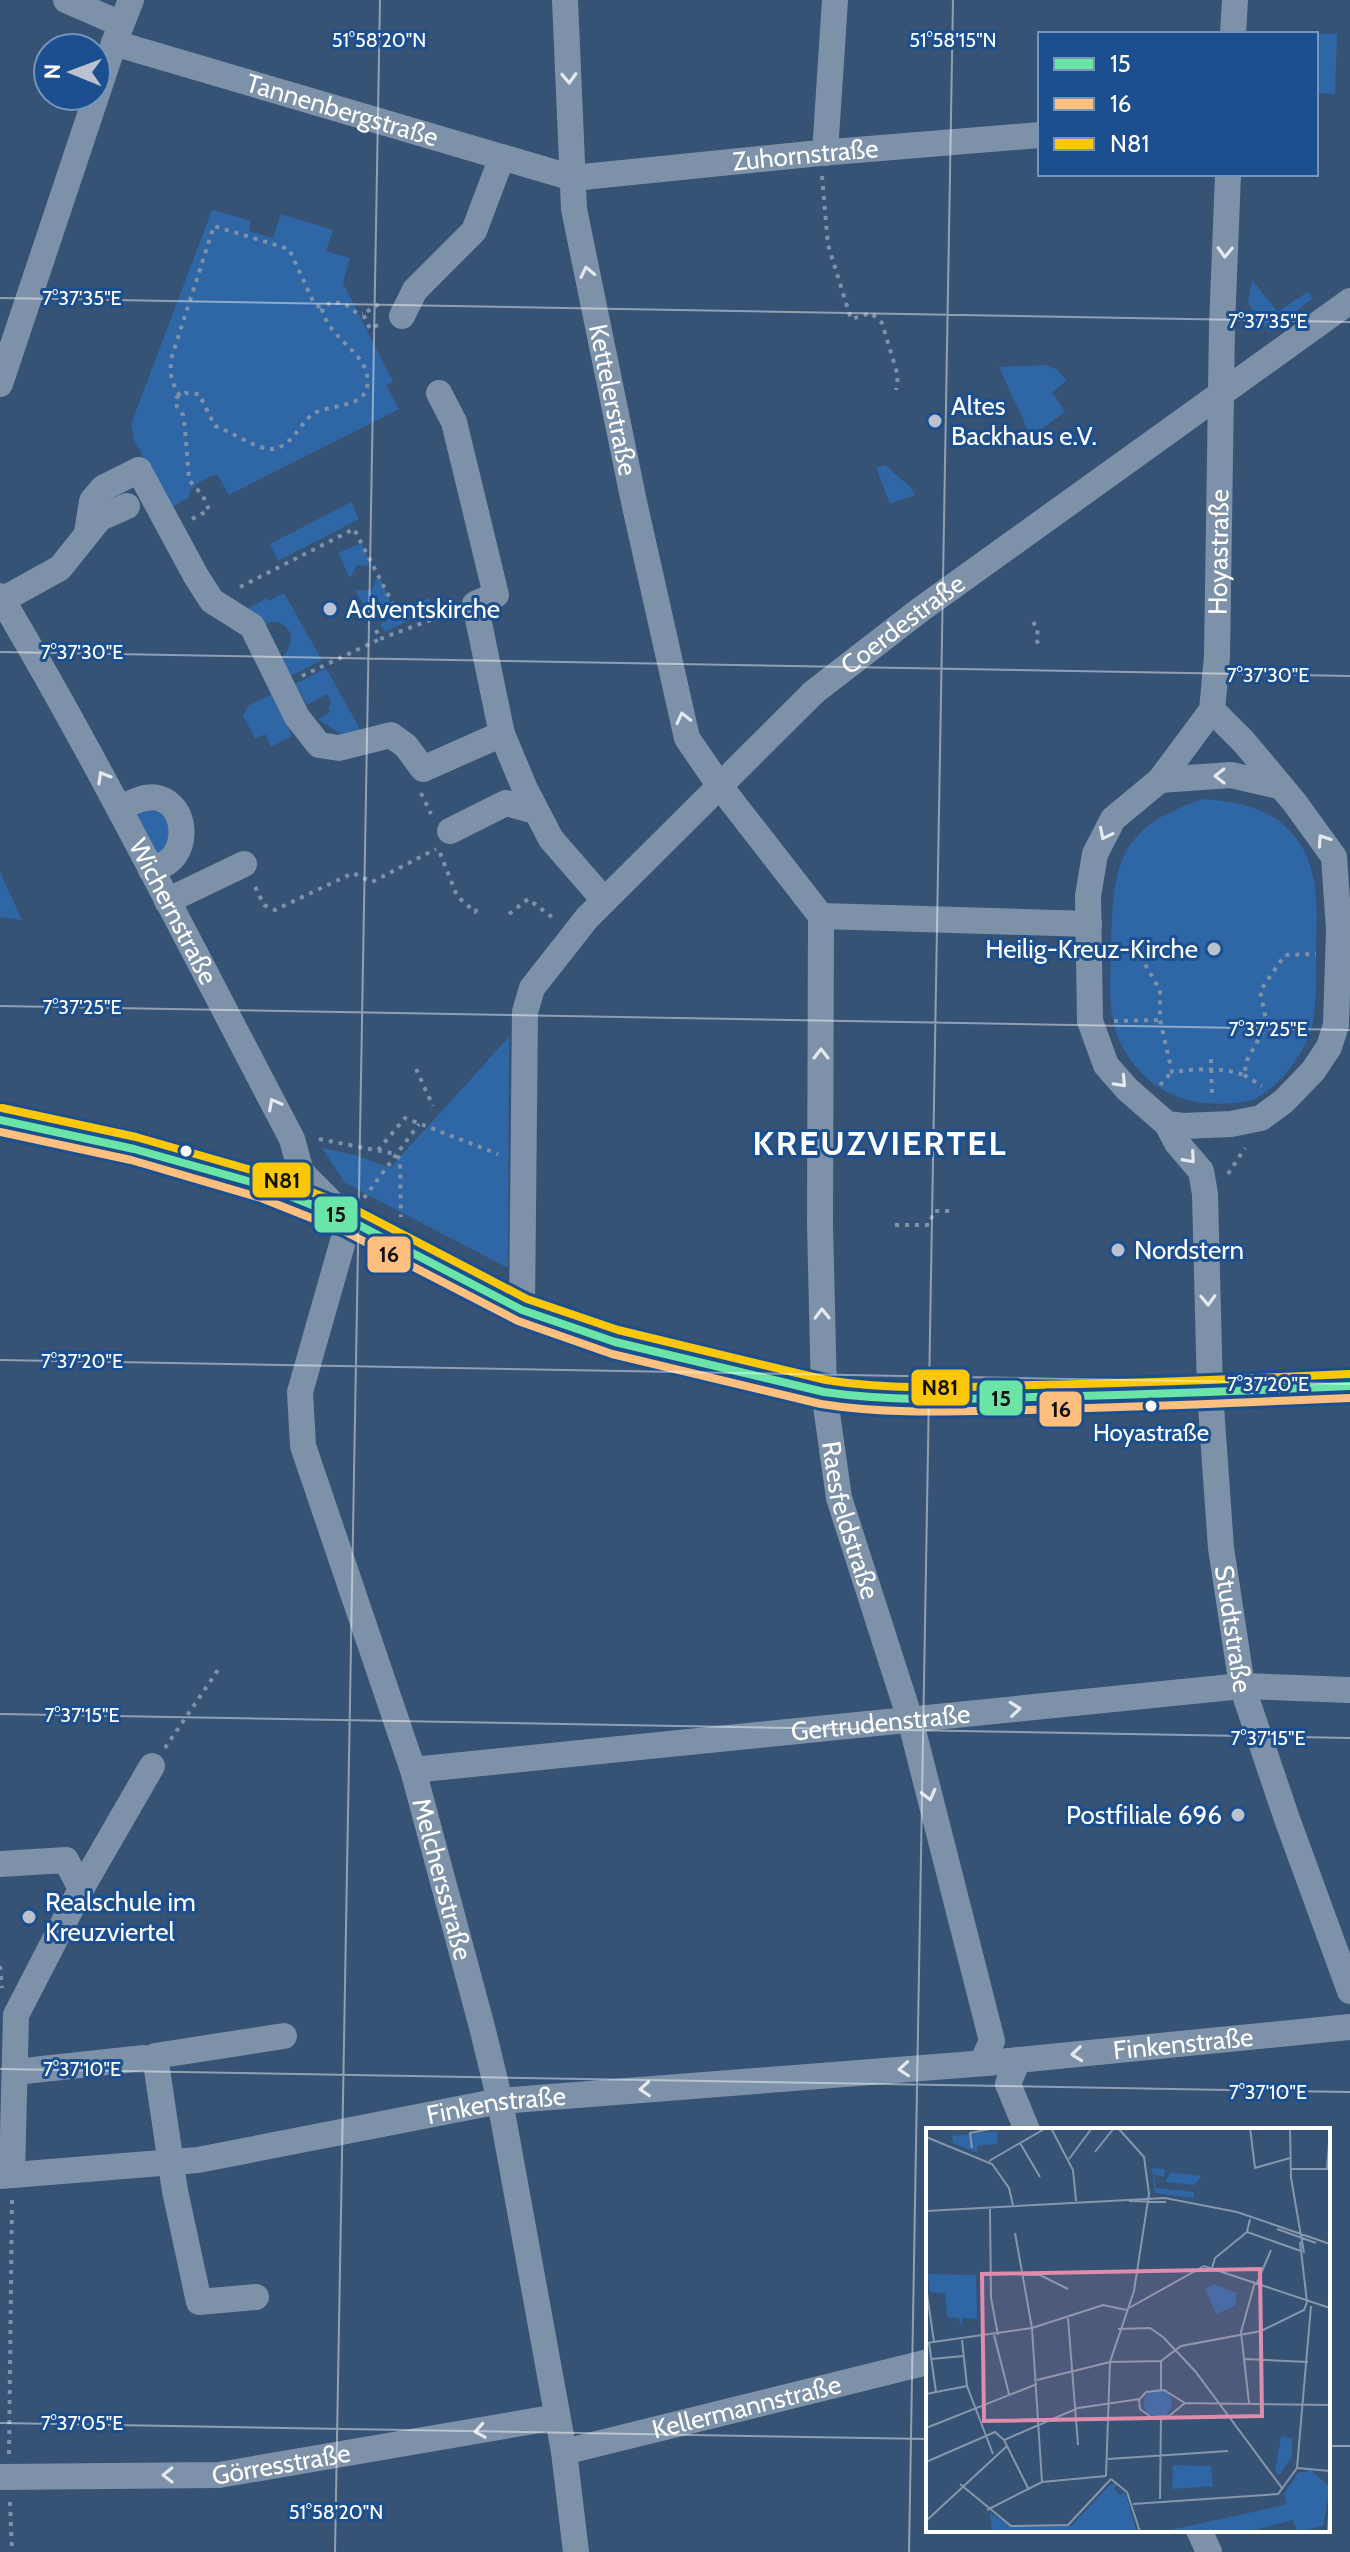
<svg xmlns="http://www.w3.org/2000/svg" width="1350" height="2552" viewBox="0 0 1350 2552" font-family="Cabin,sans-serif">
<rect width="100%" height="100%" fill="#365274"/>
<!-- green -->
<g fill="#2f66a5">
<polygon points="1257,32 1337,34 1335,94 1316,93 1316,34 1257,34"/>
<path d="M212,210L251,221L249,231L273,238L281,214L333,230L326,251L350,258L343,283L393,382L386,385L399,409L229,495L217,474C206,479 190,484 189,497L171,508L134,440L131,424Z"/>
<polygon points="1252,280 1278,312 1307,292 1313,298 1269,332 1248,303"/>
<polygon points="1045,365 1056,369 1067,381 1052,392 1065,412 1031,437 999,367"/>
<path d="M886,465C896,477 910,482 915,495L890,504L876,468Z"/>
<polygon points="351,502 359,519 278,561 270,544"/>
<polygon points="361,543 372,566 357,565 350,578 338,553"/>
<polygon points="380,578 390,601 367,612 355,589 364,591 372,589 376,579"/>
<path d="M284,593L322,660L285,679L281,658C305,637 280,608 259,629L249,608L267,598L269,601Z"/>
<polygon points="429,598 434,608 385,632 380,624"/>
<polygon points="326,668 364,736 342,735 318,719 330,712 328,707 332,704 327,694 307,705 295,684"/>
<polygon points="277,692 282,714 292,736 271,747 265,734 255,739 243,715 249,705"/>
<path d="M1204,799C1241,802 1277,809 1299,842C1320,874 1317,912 1316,948C1316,973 1318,1009 1310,1033C1301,1058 1281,1084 1257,1098C1244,1105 1206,1105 1192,1101C1159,1093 1135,1073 1120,1042C1108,1017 1110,986 1111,959C1113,872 1111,828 1204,799Z"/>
<polygon points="156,807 176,826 158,861 134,809"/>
<polygon points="0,872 22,920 0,917"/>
<polygon points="509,1037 508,1268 345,1183 322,1148 355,1155 390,1168"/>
</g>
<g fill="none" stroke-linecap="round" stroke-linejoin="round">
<!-- path -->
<g stroke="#7d92a8" stroke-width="4" stroke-dasharray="4 6" stroke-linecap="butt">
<polyline points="822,176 828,245 851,319 871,313 882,323 898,376 896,390"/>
<polyline points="378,325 370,329 363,314 381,303"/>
<path d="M180,396C171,382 169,373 172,356L214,226L289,249L314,303L322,309"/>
<path d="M192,519L209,510L203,496L189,480L185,428L183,415L177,407L176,398L185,393L199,394L215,426C230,431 258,450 272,449C292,447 299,424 313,414C331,402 373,411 367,375C362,350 328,337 322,309L331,302L345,304L358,314H363"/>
<polyline points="240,587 354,529 394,606"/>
<polyline points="1033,622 1038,629 1036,640 1042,648"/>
<polyline points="376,630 380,639 454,611"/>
<polyline points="302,676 380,639"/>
<polyline points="421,793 431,814"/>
<polyline points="440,853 457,896 475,912 477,909"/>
<polyline points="255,887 264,905 275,910 353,873 372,882 436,849"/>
<polyline points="509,914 528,899 556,920"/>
<path d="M1114,948L1136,949L1160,990V1020L1172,1072C1196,1069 1221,1067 1244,1075L1247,1060L1267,1024L1260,991L1285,955L1316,954"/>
<polyline points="1114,1021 1160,1020"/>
<polyline points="1267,1024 1309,1024"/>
<polyline points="1211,1059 1212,1099"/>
<polyline points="416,1069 433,1106"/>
<polyline points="1244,1075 1262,1086"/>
<polyline points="1160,1085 1172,1072"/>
<polyline points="319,1139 395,1154 400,1159 401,1217"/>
<polyline points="378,1150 405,1118 498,1154"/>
<polyline points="1228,1174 1245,1148"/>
<polyline points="364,1198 419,1124"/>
<polyline points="895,1225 929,1225 934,1211 954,1211"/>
<polyline points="165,1748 220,1667"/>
<polyline points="0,1966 2,1988"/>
<polyline points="9,2454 12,2198"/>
<polyline points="10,2502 12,2552"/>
</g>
<!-- minor -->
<g stroke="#7d92a8" stroke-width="26">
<polyline points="66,0 121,24"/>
<path id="s1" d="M565,0L574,209L634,502L687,738L719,785L821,916L820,1225L824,1392L839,1498L910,1719L992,2041L982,2063"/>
<polyline points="1233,34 1235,0"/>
<path id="s2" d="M114,43L573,178L820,153L1040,135"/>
<polyline points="825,153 835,0"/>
<polyline points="402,316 415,290 474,231 502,157"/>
<polyline points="0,384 114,43 131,0"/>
<polyline points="439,393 454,422 496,595 475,604 502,734 525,789 551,839 604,900"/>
<polyline points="142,476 196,576 212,601 252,626 297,717 319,745 339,748 391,735 406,746 423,769 502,734"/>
<polyline points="87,533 92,501 103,488 139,470 142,477"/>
<path id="s3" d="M0,596C105,773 196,957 292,1139L301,1172L341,1212"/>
<polyline points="2,600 60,568 100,518 127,506"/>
<path id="s4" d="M1212,710L1244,742L1295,803L1334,857L1339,929L1336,1025L1329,1047L1313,1071L1284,1101L1261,1118L1231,1124L1183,1126L1167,1124L1127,1089L1106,1065L1090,1021L1088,896L1095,854L1113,819L1160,780L1212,710L1217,656L1222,326L1228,174"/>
<polyline points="1160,780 1231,775 1279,786"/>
<path d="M120,808C130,803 146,795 158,798C185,805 189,845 169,861C164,865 157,868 151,870"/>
<polyline points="450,831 506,803 535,811"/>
<polyline points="167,901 244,864"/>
<polyline points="821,916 1089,924"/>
<path d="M0,1120C118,1144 240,1169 349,1220C408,1248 464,1281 522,1310L615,1342L824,1392L850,1396L955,1399L1151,1395L1350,1386"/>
<path id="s5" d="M1167,1124L1177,1143L1201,1171L1205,1194L1210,1392L1221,1548L1242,1686L1287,1819L1350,1991"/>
<path id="s6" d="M349,1220L300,1392L303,1446L413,1770L482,2027L500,2101L564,2452L576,2552"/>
<path id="s7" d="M522,1310L525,1012L532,988L587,918L814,692L920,610L1350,301"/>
<path id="s8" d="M413,1770L1242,1686L1350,1690"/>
<polyline points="0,1864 66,1860 81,1889"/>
<polyline points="1018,2060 1008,2084 1027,2130"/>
<polyline points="15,2072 144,2058"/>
<polyline points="12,2175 16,2015 81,1889 152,1766"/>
<path id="s9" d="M0,2176L198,2160L500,2101L999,2062L1350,2027"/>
<polyline points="256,2297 199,2302 175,2191 155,2056 284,2036"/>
<path id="s10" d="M564,2452L928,2362"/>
<path id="s11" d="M0,2477L219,2475L557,2417"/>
<polyline points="1199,2530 1209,2552"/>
</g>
<!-- bus-1 casing -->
<g stroke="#1b4f8f" stroke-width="14">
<path id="bus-1" d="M0,1120L134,1149L265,1186L349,1220L522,1310L615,1342L824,1392C892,1402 963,1399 1032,1397C1138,1395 1244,1391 1350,1386"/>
</g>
<!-- bus-2 casing -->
<g stroke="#1b4f8f" stroke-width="14">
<path id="bus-2" d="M0,1132L131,1160L261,1198L344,1231L518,1321L612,1354L821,1404C889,1415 959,1411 1028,1410C1135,1407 1243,1403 1350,1398"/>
</g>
<!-- bus-3 casing -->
<g stroke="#1b4f8f" stroke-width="14">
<path id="bus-3" d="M2,1108L136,1137L269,1175L354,1209L527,1299L618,1330L826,1380C894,1391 965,1387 1033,1385C1139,1383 1244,1379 1349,1374"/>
</g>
<!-- bus-1 -->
<use href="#bus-1" stroke="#6ae5a7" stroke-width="8"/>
<!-- bus-2 -->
<use href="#bus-2" stroke="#ffc07f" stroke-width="8"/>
<!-- bus-3 -->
<use href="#bus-3" stroke="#fbc707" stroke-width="8"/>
</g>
<!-- one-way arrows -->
<defs><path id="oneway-chevron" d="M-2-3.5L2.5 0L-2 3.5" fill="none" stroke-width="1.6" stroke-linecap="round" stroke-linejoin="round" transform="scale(2)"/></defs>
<g stroke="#e5e9ee">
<use href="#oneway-chevron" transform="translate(569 78) rotate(88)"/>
<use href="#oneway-chevron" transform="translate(1225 252) rotate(92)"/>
<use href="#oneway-chevron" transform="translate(587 272) rotate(-102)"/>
<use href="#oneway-chevron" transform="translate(683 718) rotate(-103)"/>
<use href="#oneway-chevron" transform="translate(1220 776) rotate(179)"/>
<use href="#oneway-chevron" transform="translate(103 777) rotate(-120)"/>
<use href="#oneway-chevron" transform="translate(1105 834) rotate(117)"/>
<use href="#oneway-chevron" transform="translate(1323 840) rotate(-124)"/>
<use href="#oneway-chevron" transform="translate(821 1054) rotate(-90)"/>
<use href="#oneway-chevron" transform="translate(1121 1082) rotate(47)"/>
<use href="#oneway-chevron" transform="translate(274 1104) rotate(-118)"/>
<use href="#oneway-chevron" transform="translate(1190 1158) rotate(49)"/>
<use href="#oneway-chevron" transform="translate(1208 1300) rotate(88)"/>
<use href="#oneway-chevron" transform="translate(822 1314) rotate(-91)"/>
<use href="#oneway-chevron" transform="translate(1015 1709) rotate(-6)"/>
<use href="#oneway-chevron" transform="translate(929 1795) rotate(76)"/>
<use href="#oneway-chevron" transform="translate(1077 2054) rotate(174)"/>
<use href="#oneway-chevron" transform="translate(904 2069) rotate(176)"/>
<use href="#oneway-chevron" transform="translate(645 2089) rotate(176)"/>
<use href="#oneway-chevron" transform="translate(480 2431) rotate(170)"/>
<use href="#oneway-chevron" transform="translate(168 2475) rotate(179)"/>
</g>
<!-- ticks -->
<path fill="none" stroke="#fff" stroke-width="2" stroke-opacity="0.45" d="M0,298L1350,322M0,652L1350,676M0,1006L1350,1030M0,1360L1350,1384M0,1714L1350,1738M0,2069L1350,2092M0,2423L928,2439M1328,2446H1350M335,2552L380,0M909,2552L953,0"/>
<!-- markers -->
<g fill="#b9c2ce" stroke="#1b4f8f" stroke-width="3">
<circle cx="935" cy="421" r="8"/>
<circle cx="330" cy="609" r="8"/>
<circle cx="1214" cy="949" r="8"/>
<circle cx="1118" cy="1250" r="8"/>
<circle cx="1238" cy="1815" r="8"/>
<circle cx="29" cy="1917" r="8"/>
</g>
<g fill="#fff" stroke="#1b4f8f" stroke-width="3">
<circle cx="186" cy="1151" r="7"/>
<circle cx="1151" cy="1406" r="7"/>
</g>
<g text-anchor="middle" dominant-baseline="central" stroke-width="6" stroke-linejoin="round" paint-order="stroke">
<!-- bus labels -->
<g font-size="24" fill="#fff" stroke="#1b4f8f">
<text x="1151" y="1432">Hoyastraße</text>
</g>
<!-- street labels -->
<g font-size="26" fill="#fff" stroke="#1b4f8f">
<text stroke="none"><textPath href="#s2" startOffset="238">Tannenbergstraße</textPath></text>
<text stroke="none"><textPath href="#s2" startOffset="712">Zuhornstraße</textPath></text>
<text stroke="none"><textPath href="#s1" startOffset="404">Kettelerstraße</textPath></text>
<text stroke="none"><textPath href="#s4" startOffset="1222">Hoyastraße</textPath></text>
<text stroke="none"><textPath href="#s7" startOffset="844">Coerdestraße</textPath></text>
<text stroke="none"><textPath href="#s3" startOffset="360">Wichernstraße</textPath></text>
<text stroke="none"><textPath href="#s1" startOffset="1580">Raesfeldstraße</textPath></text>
<text stroke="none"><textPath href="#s5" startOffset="518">Studtstraße</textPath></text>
<text stroke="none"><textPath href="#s8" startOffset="470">Gertrudenstraße</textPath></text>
<text stroke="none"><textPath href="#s6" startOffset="688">Melchersstraße</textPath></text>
<text stroke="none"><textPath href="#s9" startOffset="1192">Finkenstraße</textPath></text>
<text stroke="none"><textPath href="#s9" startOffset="502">Finkenstraße</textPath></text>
<text stroke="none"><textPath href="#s10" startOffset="188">Kellermannstraße</textPath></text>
<text stroke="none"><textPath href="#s11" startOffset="282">Görresstraße</textPath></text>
</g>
<!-- poi labels -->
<g font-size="26" fill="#fff" stroke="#1b4f8f" text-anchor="start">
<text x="951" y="406">Altes<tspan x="951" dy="30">Backhaus e.V.</tspan></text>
<text x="346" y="609">Adventskirche</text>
<text x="1198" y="949" text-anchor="end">Heilig-Kreuz-Kirche</text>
<text x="1134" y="1250">Nordstern</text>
<text x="1222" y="1815" text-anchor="end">Postfiliale 696</text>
<text x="45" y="1902">Realschule im<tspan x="45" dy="30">Kreuzviertel</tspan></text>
</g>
<!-- district labels -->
<g font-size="34" font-weight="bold" letter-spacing="2" fill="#fff" stroke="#1b4f8f">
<text x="880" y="1143">KREUZVIERTEL</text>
</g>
</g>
<!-- overview -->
<g transform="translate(926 2128)">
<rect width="404" height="404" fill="#365274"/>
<path d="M71,3L72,16L51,18V25L27,15L26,8ZM226,40L239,41L238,49L228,46L230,60L268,64V70L229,65ZM245,44L258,46L275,48L269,57L239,54ZM2,146L50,147L51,191L37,190L35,198L33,190L21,189L19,165L4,164ZM288,156L311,165L309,178L290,186L279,161ZM218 275a14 14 0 1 1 28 0a14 14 0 1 1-28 0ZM355,309L366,310V328L353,347L349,343ZM247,337L285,338L287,358L246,361ZM385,342L404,359L397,398L372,404L367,392L321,404H235L358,377V373L362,379L358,366L372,345ZM192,355L188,360L193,367L199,364L211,404H66L64,385L87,399L145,398L185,356Z" fill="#2f66a5"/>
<path fill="none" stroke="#8697ac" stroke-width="2" d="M125,0L147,42L150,73M324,0L329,40L364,30M364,0L365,50L378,125M0,9L66,36L83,60L87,77M94,15L114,49M46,20L44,5L69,0M169,24L188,0M143,31L166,0M63,33L120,0M401,40L404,4M364,41H404M203,73L240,74M64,81L65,170L72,207M0,83L239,70L311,84L404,116M351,101L390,115M321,104L375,123M89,105L106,200L116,354M374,114L381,174M286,140L289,130L321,104L324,91M97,147H114L142,161M331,155L345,122M0,159L8,214M203,180L278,138L404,180M142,190L152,317M192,201L224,200L237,209L269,243L356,360M68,207L83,266M36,212L41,258L67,326M0,215L106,200L177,177L201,182M3,215L10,264M5,231L38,228M319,231L382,234M111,252L184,234L235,233L255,218L335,203L378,182L381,174M235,262V233M0,266L41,258M259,275L243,288L225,289L214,281L213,272L220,264L238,262L259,275L404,277M323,275L315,204L329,154M0,300L111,256M81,318L103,362M182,331L302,323M0,334L69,304L78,312M371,340L385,178M180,348L184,234L208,163L223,66L218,29L192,0M185,351L201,364L214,404M34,356L85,398L142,397L185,351M234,371L235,289M207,376L352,366L371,340L404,343M61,382L116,354L180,348M0,393L81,318L78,312L152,280L214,271M402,404L404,370"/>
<path fill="#e08cad" fill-opacity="0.15" stroke="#e08cad" stroke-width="4" d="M334,141L336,288L58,293L56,146Z"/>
<rect width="404" height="404" fill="none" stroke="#fff" stroke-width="4"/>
</g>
<g font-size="20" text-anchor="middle" fill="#fff" stroke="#1b4f8f" stroke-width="6" stroke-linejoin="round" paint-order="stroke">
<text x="379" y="47">51°58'20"N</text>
<text x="953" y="47">51°58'15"N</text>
<text x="82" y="305">7°37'35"E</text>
<text x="1268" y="328">7°37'35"E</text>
<text x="82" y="659">7°37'30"E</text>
<text x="1268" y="682">7°37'30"E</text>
<text x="82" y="1014">7°37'25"E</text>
<text x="1268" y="1036">7°37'25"E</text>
<text x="82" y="1368">7°37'20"E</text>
<text x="1268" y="1391">7°37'20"E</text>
<text x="82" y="1722">7°37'15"E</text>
<text x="1268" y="1745">7°37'15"E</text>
<text x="82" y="2076">7°37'10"E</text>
<text x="1268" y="2099">7°37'10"E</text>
<text x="82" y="2430">7°37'05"E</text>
<text x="336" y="2519">51°58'20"N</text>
</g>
<g stroke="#1b4f8f" stroke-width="3">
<rect x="251" y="1161" width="61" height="38" rx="8" fill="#fbc707"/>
<rect x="313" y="1195" width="46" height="39" rx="8" fill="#6ae5a7"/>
<rect x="366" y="1235" width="46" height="39" rx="8" fill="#ffc07f"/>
<rect x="910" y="1368" width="61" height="39" rx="8" fill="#fbc707"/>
<rect x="978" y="1379" width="46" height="38" rx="8" fill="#6ae5a7"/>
<rect x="1038" y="1390" width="45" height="38" rx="8" fill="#ffc07f"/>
</g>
<g font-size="22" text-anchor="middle" font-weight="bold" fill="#111">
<text x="282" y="1188">N81</text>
<text x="336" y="1222">15</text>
<text x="389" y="1262">16</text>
<text x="940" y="1395">N81</text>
<text x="1001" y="1406">15</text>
<text x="1061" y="1417">16</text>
</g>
<!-- legend -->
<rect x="1038" y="32" width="280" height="144" fill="#1b4f8f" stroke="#7695bc" stroke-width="2"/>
<rect x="1054" y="58" width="40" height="12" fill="#6ae5a7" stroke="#7695bc" stroke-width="2"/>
<text x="1110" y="72" font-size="24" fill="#ffffff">15</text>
<rect x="1054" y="98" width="40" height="12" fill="#ffc07f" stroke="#7695bc" stroke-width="2"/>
<text x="1110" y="112" font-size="24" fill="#ffffff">16</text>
<rect x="1054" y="138" width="40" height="12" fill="#fbc707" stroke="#7695bc" stroke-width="2"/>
<text x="1110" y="152" font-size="24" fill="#ffffff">N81</text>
<!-- north arrow -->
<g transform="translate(72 72) rotate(271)"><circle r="38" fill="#1b4f8f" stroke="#7695bc" stroke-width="2"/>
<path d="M0-6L14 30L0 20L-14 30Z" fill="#b9c2ce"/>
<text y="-12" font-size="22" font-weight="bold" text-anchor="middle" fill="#ffffff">N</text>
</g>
</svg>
